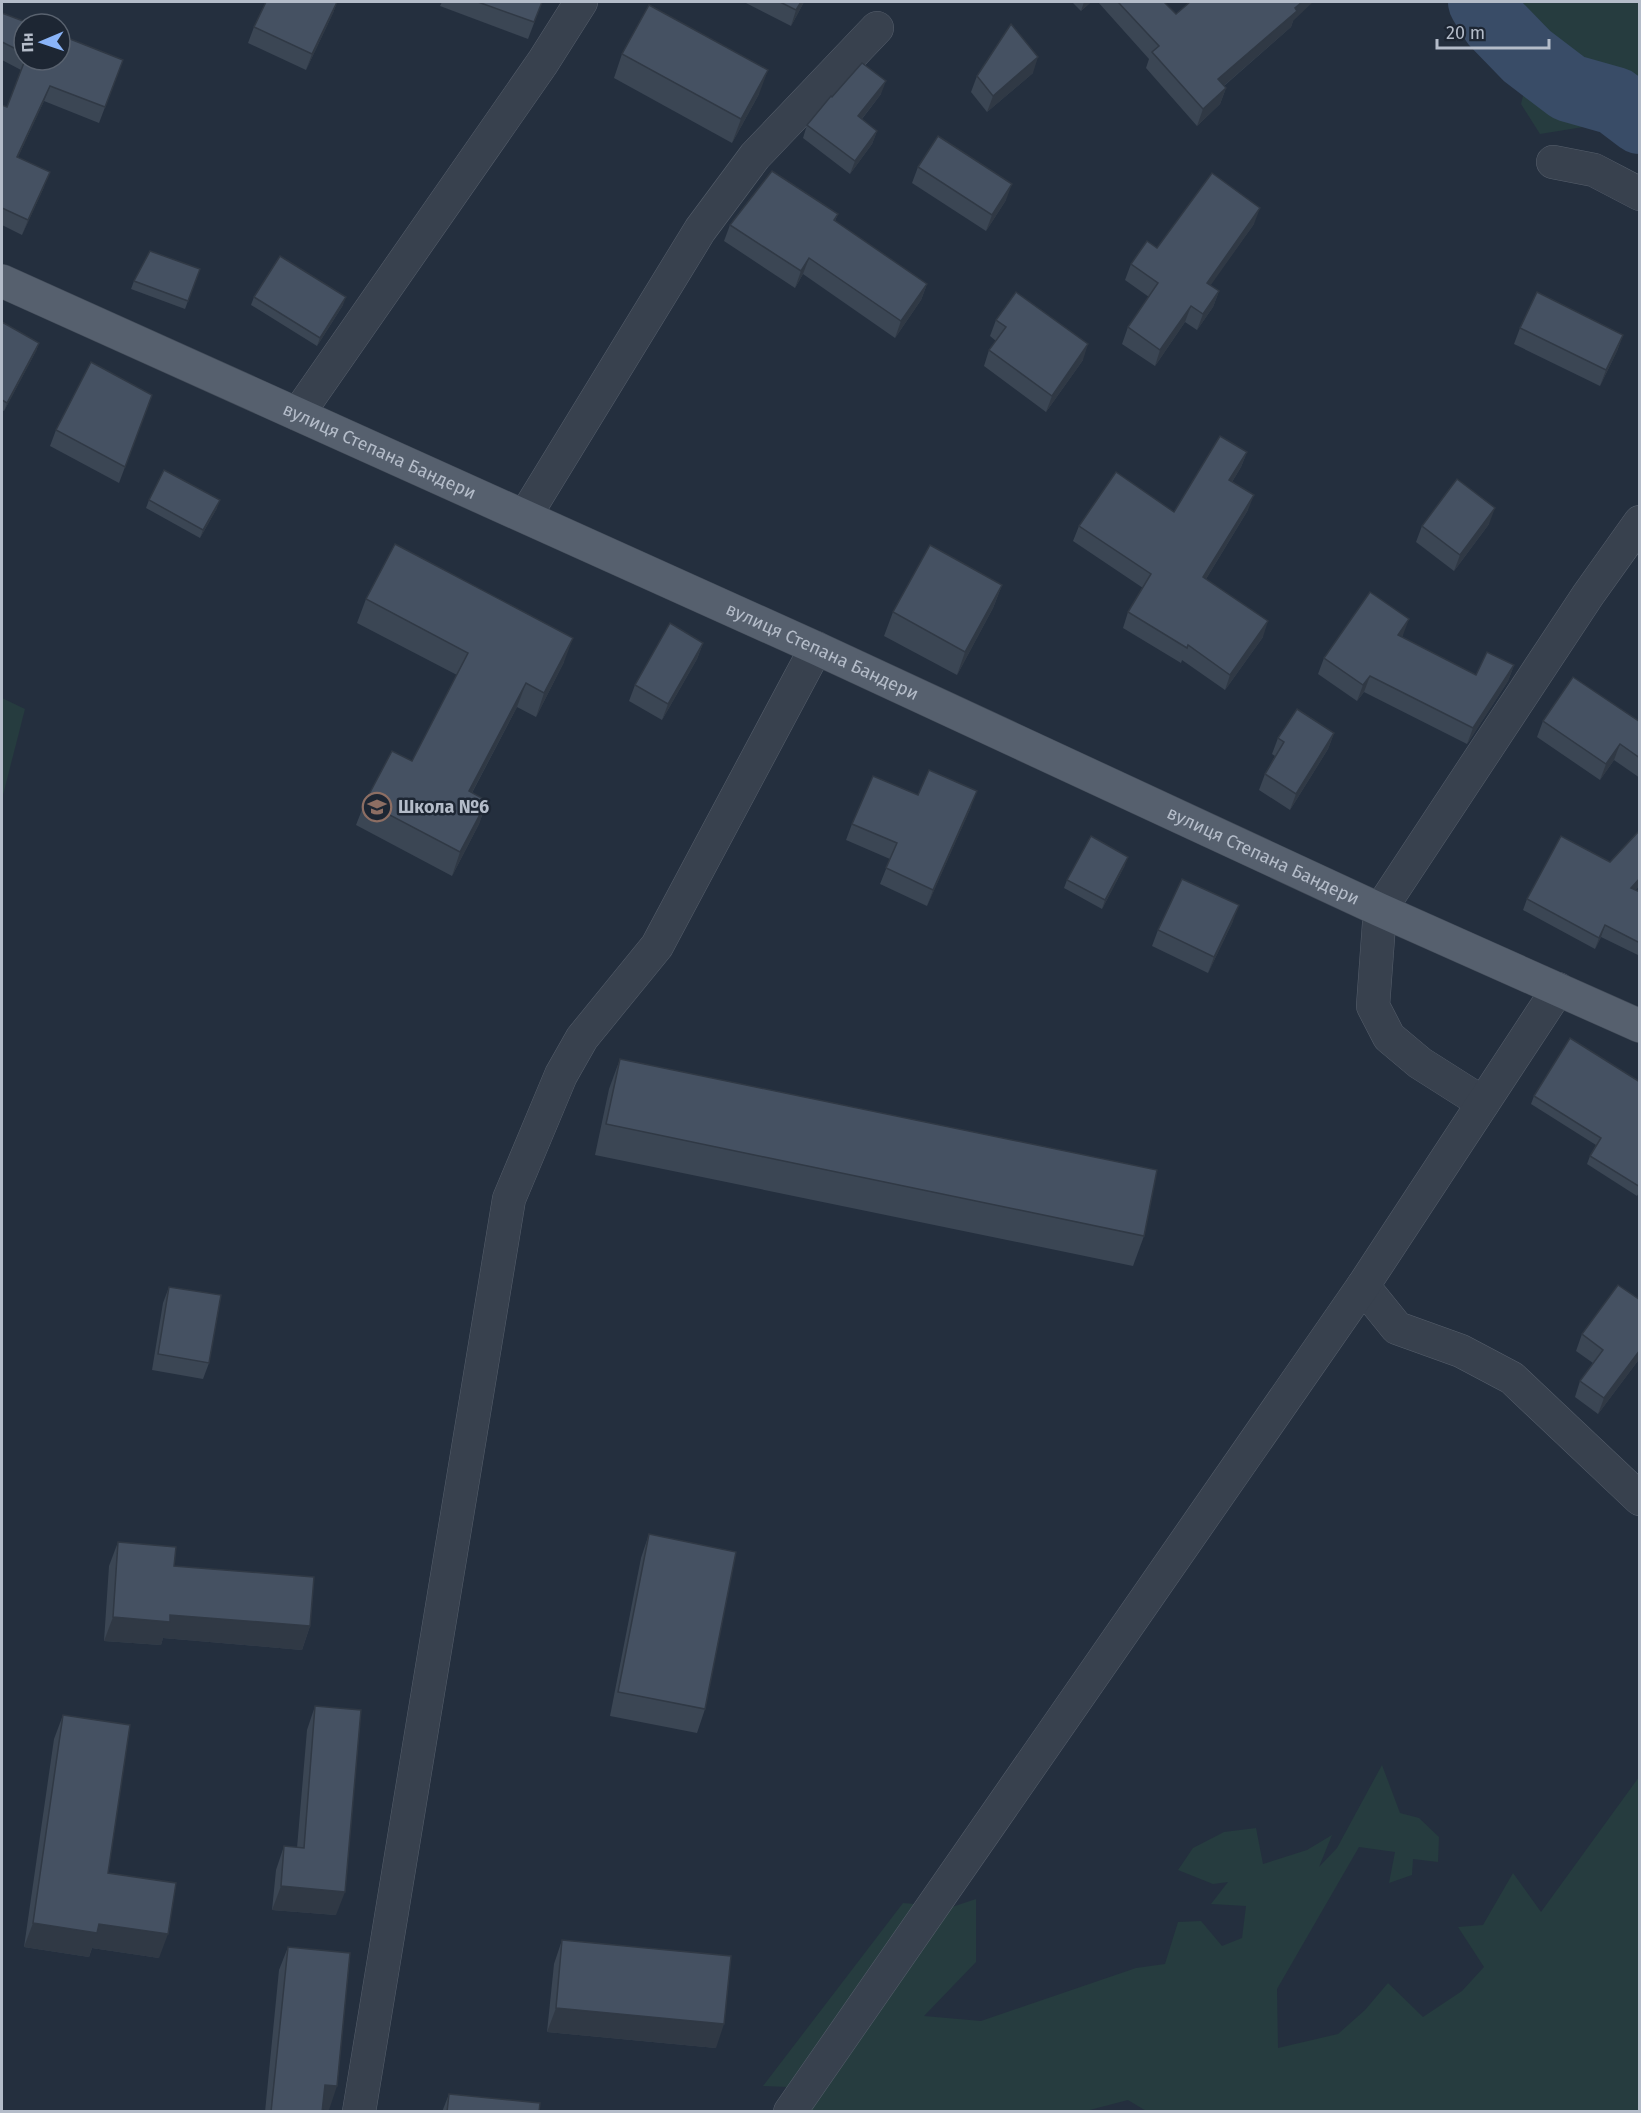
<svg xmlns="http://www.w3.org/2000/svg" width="1641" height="2113" viewBox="0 0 1641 2113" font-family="'Fira Sans',sans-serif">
<rect width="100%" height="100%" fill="#242f3e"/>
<!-- green -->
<g fill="#263c3f">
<polygon points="1448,2 1639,2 1639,118 1540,134 1521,104 1537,39 1476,52"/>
<polygon points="2,698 25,709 2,799"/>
<polygon points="1382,1765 1400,1813 1419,1818 1439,1837 1438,1862 1413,1859 1412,1875 1389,1883 1395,1852 1359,1847 1277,1989 1278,2048 1338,2034 1365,2010 1388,1983 1423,2017 1462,1991 1484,1967 1458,1927 1483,1925 1513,1873 1541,1912 1639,1777 1639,2111 1148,2112 1128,2100 1082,2112 782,2112 787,2087 763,2086 903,1903 952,1907 976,1899 976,1962 924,2016 981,2021 1136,1968 1165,1964 1178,1922 1201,1921 1222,1946 1242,1938 1246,1906 1211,1904 1228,1882 1213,1884 1178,1870 1193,1848 1224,1832 1256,1828 1263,1864 1307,1850 1332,1835 1319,1867 1337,1848"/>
</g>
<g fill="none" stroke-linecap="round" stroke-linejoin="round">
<!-- river -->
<polyline stroke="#394c67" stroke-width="68" points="1482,2 1495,23 1527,56 1569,88 1615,101 1640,120"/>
<!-- minor casing -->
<g stroke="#565f6c" stroke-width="34">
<g id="minor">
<polyline points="1553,162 1594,170 1640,194"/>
<polyline points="298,414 543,62 581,2"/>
<polyline points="525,516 700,230 755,156 877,28"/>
<polyline points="1483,1103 1420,1063 1389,1037 1373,1006 1380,910 1588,595 1640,522"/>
<polyline points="1363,1286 1397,1328 1461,1351 1512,1378 1640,1499"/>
<polyline points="359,2112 509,1199 561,1075 582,1038 657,946 816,648"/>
<polyline points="790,2112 1363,1286 1558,989"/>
</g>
</g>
<!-- major casing -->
<g stroke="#414a57" stroke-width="34">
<g id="major">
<path id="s1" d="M2,281L816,648L1380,910L1640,1026"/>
</g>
</g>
<!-- minor -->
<use href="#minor" stroke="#38414e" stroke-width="33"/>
<!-- major -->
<use href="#major" stroke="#56606e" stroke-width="33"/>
</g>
<!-- wall -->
<g fill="#3b4654">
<polygon points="266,2 337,2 333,13 306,70 248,43 254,27"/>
<polygon points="442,2 542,2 528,39 440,6"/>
<polygon points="744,2 804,2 791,26"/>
<polygon points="1072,2 1091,2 1081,11"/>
<polygon points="1098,2 1164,2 1176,14 1293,21 1291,27 1224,86 1226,88 1220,104 1197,126 1146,68 1149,59"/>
<polygon points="2,13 24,24 24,60 123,60 99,123 44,101 18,157 44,187 22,235 2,225 2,105 7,107 21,70 2,60"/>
<polygon points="622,54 759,94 732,143 614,78"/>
<polygon points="1033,73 987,112 971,92 977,76"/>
<polygon points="881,94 862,119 877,131 872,144 850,174 803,138 807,125 832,97"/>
<polygon points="918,167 1006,200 986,231 912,183"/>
<polygon points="838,214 835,221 927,284 921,300 895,338 803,274 795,288 724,241 730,225"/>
<polygon points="1254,224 1210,285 1219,291 1213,307 1197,330 1185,322 1155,366 1122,344 1128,327 1149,297 1125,280 1131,264 1157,248"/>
<polygon points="200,269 185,309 131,289 134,281"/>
<polygon points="254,297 343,305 317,346 251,305"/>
<polygon points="996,320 1083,360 1046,412 984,366 989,350 996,341 990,336"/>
<polygon points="2,322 39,343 36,351 4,411 2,410"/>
<polygon points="1520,328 1623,335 1617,351 1600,386 1514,344"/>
<polygon points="152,395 119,483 50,446 56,430"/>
<polygon points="1247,452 1241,467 1232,482 1248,510 1206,579 1263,637 1225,690 1182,660 1181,663 1123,628 1128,612 1143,588 1073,541 1079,526 1174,512"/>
<polygon points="149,500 217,508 200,538 146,508"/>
<polygon points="1489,524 1454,571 1416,542 1422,526"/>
<polygon points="1002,585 993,608 957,675 884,636 893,612"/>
<polygon points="366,599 564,662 536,717 517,707 472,793 487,801 479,824 452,876 356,825 365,802 412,761 457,675 357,623"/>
<polygon points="1403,635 1402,637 1476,675 1514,665 1508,681 1467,744 1364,692 1357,701 1318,674 1324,658"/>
<polygon points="703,643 697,659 662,720 629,701 635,685"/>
<polygon points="1543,721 1640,722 1640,778 1614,760 1600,780 1537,737"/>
<polygon points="1334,733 1328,749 1290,810 1259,790 1265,774 1275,756 1272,754 1278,738"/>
<polygon points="918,795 971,807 927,906 880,884 890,859 846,840 852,824"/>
<polygon points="1640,830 1640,885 1635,890 1640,892 1640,956 1601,937 1595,949 1523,910 1527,899 1610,862"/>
<polygon points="1125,865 1102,909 1064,888 1067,880"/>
<polygon points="1233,921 1208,973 1152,946 1158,930"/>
<polygon points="620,1059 1144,1236 1133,1266 595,1155 609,1089"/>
<polygon points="1640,1082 1640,1191 1637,1196 1587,1164 1590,1156 1596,1145 1531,1104 1534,1096"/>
<polygon points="169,1287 209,1363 203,1379 152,1370 163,1303"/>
<polygon points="1582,1334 1640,1358 1598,1414 1575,1397 1580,1381 1593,1363 1576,1351"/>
<polygon points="649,1534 705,1709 697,1733 610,1716 641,1558"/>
<polygon points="118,1542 310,1626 302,1650 163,1638 161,1645 104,1641 109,1566"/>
<polygon points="315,1706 336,1915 272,1910 276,1870 284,1846 297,1848 307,1730"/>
<polygon points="63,1715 108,1873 159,1958 92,1948 89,1957 24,1947 54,1739"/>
<polygon points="562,1940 716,2048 547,2032 554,1964"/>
<polygon points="288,1947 329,2110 322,2109 322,2112 265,2112 279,1970"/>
<polygon points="449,2094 539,2112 442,2112"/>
</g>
<!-- shaded-wall -->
<g fill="#303945">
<polygon points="337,2 333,13 306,70 312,54"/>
<polygon points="801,2 804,2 791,26 796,10"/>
<polygon points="1084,2 1091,2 1081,11"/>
<polygon points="1302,2 1313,2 1293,21 1291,27 1213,95 1218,79"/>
<polygon points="1038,57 1033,73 987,112 993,96"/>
<polygon points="768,70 759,94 732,143 741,119"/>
<polygon points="886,81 881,94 853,130 858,116"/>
<polygon points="50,86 44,101 11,172 17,157"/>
<polygon points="1226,88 1220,104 1197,126 1203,109"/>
<polygon points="877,131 872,144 850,174 855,161"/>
<polygon points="50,172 44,187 22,235 28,220"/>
<polygon points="1012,184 1006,200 986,231 992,215"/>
<polygon points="1260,208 1254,224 1201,299 1207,283"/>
<polygon points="809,258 803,274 795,288 801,271"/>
<polygon points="927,284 921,300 895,338 901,321"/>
<polygon points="1219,291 1213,307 1197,330 1203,314"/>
<polygon points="346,297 343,305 317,346 320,338"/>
<polygon points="1191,306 1185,322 1155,366 1160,350"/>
<polygon points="1623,335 1617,351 1600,386 1606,370"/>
<polygon points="39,343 36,351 4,411 7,403"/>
<polygon points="1088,344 1083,360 1046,412 1052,396"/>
<polygon points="1247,452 1241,467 1224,495 1229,480"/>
<polygon points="1254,495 1248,510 1198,592 1203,577"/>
<polygon points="220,500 217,508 200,538 203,530"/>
<polygon points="1495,508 1489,524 1454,571 1460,555"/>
<polygon points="1002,585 993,608 957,675 965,652"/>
<polygon points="1409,619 1403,635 1392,651 1398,635"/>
<polygon points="1268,621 1263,637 1225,690 1230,675"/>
<polygon points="573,638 564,662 536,717 544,693"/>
<polygon points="703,643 697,659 662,720 668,704"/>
<polygon points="1514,665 1508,681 1467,744 1473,728"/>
<polygon points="1370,676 1364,692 1357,701 1363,685"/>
<polygon points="526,683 517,707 460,815 469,791"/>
<polygon points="1334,733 1328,749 1290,810 1296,794"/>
<polygon points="1620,744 1614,760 1600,780 1606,764"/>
<polygon points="977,791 971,807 927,906 933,890"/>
<polygon points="487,801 479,824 452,876 460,852"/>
<polygon points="1128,857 1125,865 1102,909 1105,900"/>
<polygon points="1640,878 1640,885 1627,899 1631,888"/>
<polygon points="1239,905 1233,921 1208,973 1214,957"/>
<polygon points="1605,925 1601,937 1595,949 1599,938"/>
<polygon points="1640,1350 1640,1358 1598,1414 1604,1398"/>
<polygon points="170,1615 310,1626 302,1650 163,1638 161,1645 104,1641 113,1617"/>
<polygon points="281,1886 345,1892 336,1915 272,1910"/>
<polygon points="33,1923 99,1924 168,1934 159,1958 92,1948 89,1957 24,1947"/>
<polygon points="556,2008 724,2024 716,2048 547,2032"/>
<polygon points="325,2085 337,2086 329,2110 316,2109"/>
</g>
<!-- building -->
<g fill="#455162" stroke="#303945" stroke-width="1.5">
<polygon points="266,2 337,2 312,54 254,27"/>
<polygon points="478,2 542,2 534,22"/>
<polygon points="780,2 801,2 796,10"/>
<polygon points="1118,2 1164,2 1176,14 1190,2 1302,2 1295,8 1297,11 1218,79 1226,88 1203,109 1152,52 1159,46"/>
<polygon points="649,5 768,70 741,119 622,54"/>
<polygon points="2,13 31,24 24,24 24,53 2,42"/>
<polygon points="1011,24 1038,57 993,96 977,76"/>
<polygon points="60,35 123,60 105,107 50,86 17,157 50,172 28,220 2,208 2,105 7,107 25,60 60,60"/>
<polygon points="862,63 886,81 858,116 877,131 855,161 807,125 831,96 832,97"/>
<polygon points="938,136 1012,184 992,215 918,167"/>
<polygon points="772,171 838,214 834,220 927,284 901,321 809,258 801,271 730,225"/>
<polygon points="1212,173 1260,208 1207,283 1219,291 1203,314 1191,306 1160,350 1128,327 1158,283 1131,264 1147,241 1157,248"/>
<polygon points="150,251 200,269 188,301 134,281"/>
<polygon points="280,256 346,297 320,338 254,297"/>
<polygon points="1016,292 1088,344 1052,396 989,350 1006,327 996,320"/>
<polygon points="1537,292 1623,335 1606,370 1520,328"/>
<polygon points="2,322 39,343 7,403 2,400"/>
<polygon points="91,362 152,395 125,467 56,430"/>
<polygon points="1220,436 1247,452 1229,480 1254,495 1203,577 1268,621 1230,675 1188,645 1187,648 1128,612 1151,574 1079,526 1116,472 1174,512"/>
<polygon points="164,470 220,500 203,530 149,500"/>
<polygon points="1457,479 1495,508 1460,555 1422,526"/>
<polygon points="395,544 573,638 544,693 526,683 469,791 487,801 460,852 365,802 392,751 412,761 468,653 366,599"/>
<polygon points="930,545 1002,585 965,652 893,612"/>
<polygon points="1370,592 1409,619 1398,635 1476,675 1487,652 1514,665 1473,728 1370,676 1363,685 1324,658"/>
<polygon points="670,623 703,643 668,704 635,685"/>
<polygon points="1573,677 1640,722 1640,758 1620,744 1606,764 1543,721"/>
<polygon points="1297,709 1334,733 1296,794 1265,774 1284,742 1278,738"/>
<polygon points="929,770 977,791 933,890 886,868 897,843 852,824 873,776 918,795"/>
<polygon points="1640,830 1640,878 1631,888 1640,892 1640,943 1605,925 1599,938 1527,899 1561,836 1610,862"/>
<polygon points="1091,836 1128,857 1105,900 1067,880"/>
<polygon points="1182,879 1239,905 1214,957 1158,930"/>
<polygon points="1570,1038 1640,1082 1640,1187 1590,1156 1601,1138 1534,1096"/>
<polygon points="620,1059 1157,1170 1144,1236 606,1124"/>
<polygon points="1618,1285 1640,1300 1640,1350 1604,1398 1580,1381 1603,1350 1582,1334"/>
<polygon points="169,1287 221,1295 209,1363 158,1354"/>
<polygon points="649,1534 736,1552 705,1709 618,1692"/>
<polygon points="118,1542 176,1547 174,1566 314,1577 310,1626 170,1615 170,1622 113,1617"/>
<polygon points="315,1706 361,1710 345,1892 281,1886 284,1846 304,1848"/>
<polygon points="63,1715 130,1725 108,1873 176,1883 168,1934 99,1924 97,1933 33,1923"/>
<polygon points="562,1940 731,1956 724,2024 556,2008"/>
<polygon points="288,1947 350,1953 337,2086 325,2085 322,2112 271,2112"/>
<polygon points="449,2094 540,2103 539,2112 447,2112"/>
</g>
<!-- icons -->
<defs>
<g id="school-ring" transform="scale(1.5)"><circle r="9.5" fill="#1d2633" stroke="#8d6e63" stroke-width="1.5"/><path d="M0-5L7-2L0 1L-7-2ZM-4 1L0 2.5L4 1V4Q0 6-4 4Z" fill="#8d6e63"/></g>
</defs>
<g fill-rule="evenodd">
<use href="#school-ring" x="377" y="807"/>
</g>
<g text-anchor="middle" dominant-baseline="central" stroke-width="5" stroke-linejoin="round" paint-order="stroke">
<!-- street labels -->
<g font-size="18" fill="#b4bcc9" stroke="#1d2633">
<text stroke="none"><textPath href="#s1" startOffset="414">вулиця Степана Бандери</textPath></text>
<text stroke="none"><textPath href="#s1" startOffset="900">вулиця Степана Бандери</textPath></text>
<text stroke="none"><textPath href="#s1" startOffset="1386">вулиця Степана Бандери</textPath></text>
</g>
<!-- poi labels -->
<g font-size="18" font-weight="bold" fill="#b4bcc9" stroke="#1d2633" text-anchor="start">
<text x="398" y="807">Школа №6</text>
</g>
</g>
<!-- border -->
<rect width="1641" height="2113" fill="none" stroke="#b4bcc9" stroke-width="6"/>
<!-- north arrow -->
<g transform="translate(42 42) rotate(268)"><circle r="28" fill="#1d2633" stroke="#59626f" stroke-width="1.5"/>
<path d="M0-4.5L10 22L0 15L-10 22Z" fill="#8ab4f8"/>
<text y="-9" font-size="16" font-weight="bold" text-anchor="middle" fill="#b4bcc9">Пн</text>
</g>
<!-- scale -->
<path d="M1437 39v9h112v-9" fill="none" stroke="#b4bcc9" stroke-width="3"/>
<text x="1446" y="39" font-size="18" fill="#b4bcc9" stroke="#1d2633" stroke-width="4.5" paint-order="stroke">20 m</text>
</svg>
